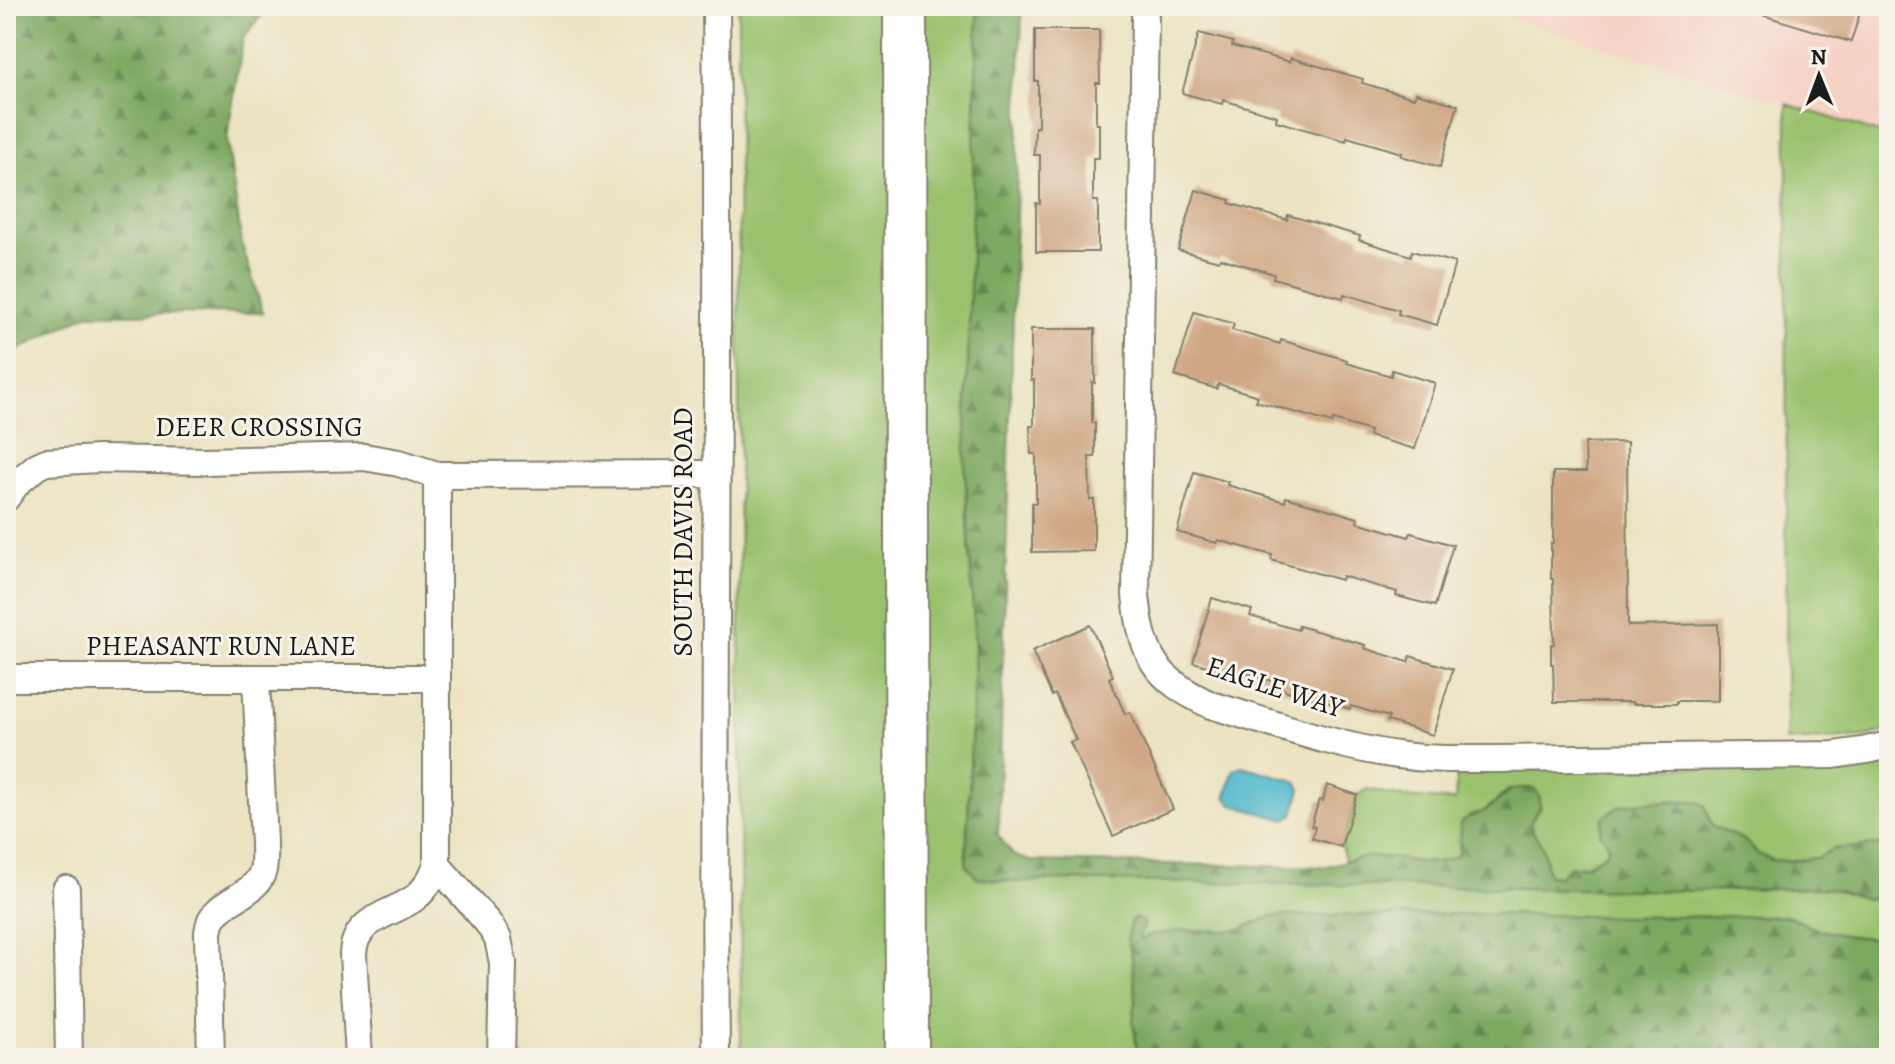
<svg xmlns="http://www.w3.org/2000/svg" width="1895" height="1064" viewBox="0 0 1895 1064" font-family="Alegreya,serif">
<defs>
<pattern id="forest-firs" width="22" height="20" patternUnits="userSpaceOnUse" patternTransform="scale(2)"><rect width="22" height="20" fill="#7ba861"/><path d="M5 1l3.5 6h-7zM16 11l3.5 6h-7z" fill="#64884f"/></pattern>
</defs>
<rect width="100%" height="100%" fill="#f7f3e8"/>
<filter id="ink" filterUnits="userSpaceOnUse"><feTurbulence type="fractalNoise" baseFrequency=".0125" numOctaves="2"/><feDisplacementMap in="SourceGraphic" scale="16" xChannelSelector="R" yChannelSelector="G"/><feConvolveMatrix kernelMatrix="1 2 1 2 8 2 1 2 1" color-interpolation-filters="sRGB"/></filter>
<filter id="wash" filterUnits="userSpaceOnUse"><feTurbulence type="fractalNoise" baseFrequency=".006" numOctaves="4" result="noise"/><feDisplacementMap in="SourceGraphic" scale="32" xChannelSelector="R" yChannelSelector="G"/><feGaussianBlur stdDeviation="1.8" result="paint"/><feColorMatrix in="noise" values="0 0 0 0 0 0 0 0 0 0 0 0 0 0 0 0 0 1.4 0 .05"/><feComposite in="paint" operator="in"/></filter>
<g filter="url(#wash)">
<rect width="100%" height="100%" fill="#ebe3c1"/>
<!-- built -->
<polygon fill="#f6d2c5" points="1474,6 1889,6 1889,136 1535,25"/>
<!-- grass -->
<g fill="#9ac26e" stroke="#5b6f45" stroke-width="2">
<polygon points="738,6 898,6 901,1058 741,1058"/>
<path d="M910,6H978L965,466L975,648L966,864L1016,882L1048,880L1760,889L1826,888L1867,899L1889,897V939C1863,938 1835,936 1810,927C1802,924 1797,918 1787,916L1619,917L1517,914L1272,916L1244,928L1225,931L1186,930L1150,935L1140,939L1139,934L1144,926L1127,939L1132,956L1136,1001L1133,1021L1137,1048L1142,1058H913Z"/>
<polygon points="1787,104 1889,136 1889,730 1867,737 1786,741"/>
<path d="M1889,759V844L1833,849L1817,858L1788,861L1772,860L1758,854L1744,840L1712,826C1709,819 1708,809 1701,804C1692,796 1634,803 1620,806L1606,854L1586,865L1569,867L1559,876L1547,875C1546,866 1546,856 1543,848C1536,830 1521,829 1540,808L1510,789L1483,812L1469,815L1459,854C1430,871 1403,857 1371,857C1362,857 1354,860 1346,862L1341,847L1357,795L1367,789L1403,797L1455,801L1457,771L1856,765Z"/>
</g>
<!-- forest -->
<g fill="url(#forest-firs)" stroke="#4c623e" stroke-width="2">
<polygon points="6,6 269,6 243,39 227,139 242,245 263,313 88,314 6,356"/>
<path d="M978,6H1022L998,835L1014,856L1030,861L1322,867C1336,864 1351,859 1366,857C1399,853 1428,873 1459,854L1460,823C1470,814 1474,817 1484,811C1506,799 1503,783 1535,789L1540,798V808C1521,829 1536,830 1543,848C1546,856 1546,866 1548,875L1559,876L1569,867L1586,865L1606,854L1609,845L1600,833L1603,817L1620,806L1641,802L1697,801L1705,806L1712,826L1744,840L1758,854L1772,860L1788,861L1817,858L1833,849L1889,844V897L1867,899L1826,888L1687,891L1048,880L1016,882L977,878L966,865L975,648L965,466Z"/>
<path d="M1517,914L1619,917L1787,916C1797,918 1802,924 1811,927C1836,936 1863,938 1889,939V1058H1142L1137,1048L1133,1021L1136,1001L1132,956L1127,939L1131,921L1136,918L1143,922L1144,926L1139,934L1141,939L1150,935L1186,930L1225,931L1244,928L1272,916Z"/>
</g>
<!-- water -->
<polygon fill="#4db8ca" stroke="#346a73" stroke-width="2" points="1242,766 1296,781 1301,789 1293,815 1286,820 1232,805 1226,796 1234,769"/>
<g id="blocks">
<!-- building -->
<g fill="#cfa784">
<polygon points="1750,6 1862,6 1851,42 1749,11"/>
<polygon points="1035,30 1099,30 1100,83 1096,83 1096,124 1099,124 1099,158 1093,158 1093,201 1098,201 1098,252 1036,252 1036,203 1040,204 1040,155 1034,155 1035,127 1038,127 1038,81 1035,81"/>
<polygon points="1199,33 1233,42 1232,46 1290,62 1291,58 1363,79 1362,83 1414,98 1416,93 1458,105 1440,167 1401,156 1402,153 1347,137 1346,141 1276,121 1277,116 1223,100 1222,104 1182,93"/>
<polygon points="1196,190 1230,200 1229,203 1287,220 1288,215 1360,236 1359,240 1411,256 1412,251 1455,263 1437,325 1398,314 1399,310 1344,294 1343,298 1273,278 1274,274 1220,258 1219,261 1178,250"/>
<polygon points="1194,312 1234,324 1232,330 1280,344 1281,340 1347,360 1346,363 1391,376 1392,370 1435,383 1415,449 1369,436 1370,431 1333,420 1332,423 1256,401 1258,396 1218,384 1217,389 1175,376"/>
<polygon points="1031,329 1095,329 1095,383 1092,382 1092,423 1095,423 1095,457 1089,457 1090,500 1094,500 1094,551 1032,552 1032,503 1036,503 1036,454 1031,454 1030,426 1034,426 1034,380 1031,380"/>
<polygon points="1627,442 1628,626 1718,624 1718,701 1677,701 1677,704 1632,704 1632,702 1554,702 1553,664 1551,664 1551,644 1554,644 1553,579 1551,579 1551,543 1553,543 1553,472 1586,472 1585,443"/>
<polygon points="1194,472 1228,482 1227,485 1285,502 1286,497 1358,518 1357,522 1409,537 1411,533 1453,545 1435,606 1396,596 1397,592 1342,576 1341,580 1271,560 1272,555 1218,540 1217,543 1177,532"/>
<polygon points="1212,598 1252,610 1250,616 1298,630 1299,626 1365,645 1364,648 1408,662 1410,656 1453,669 1433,735 1387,721 1389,717 1351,706 1350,709 1274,687 1276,682 1236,670 1235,674 1193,662"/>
<polygon points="1090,625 1113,676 1109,678 1125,714 1130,712 1173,809 1113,836 1070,742 1076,740 1055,694 1052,696 1032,651"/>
<polygon points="1327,785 1357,795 1341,847 1312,838 1315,827 1311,826 1319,800 1323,801"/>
</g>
</g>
</g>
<g filter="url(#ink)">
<use href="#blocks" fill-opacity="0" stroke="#84806e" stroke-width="2"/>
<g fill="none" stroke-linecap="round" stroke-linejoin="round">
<!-- minor casing -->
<g stroke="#84806e" stroke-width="30">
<g id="minor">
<path d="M1145,17L1136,595C1142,655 1154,679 1211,705C1272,723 1334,746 1397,755C1430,760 1464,759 1497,759L1834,755L1867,750L1889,745"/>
<polyline points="437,475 437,865 488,923 498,939 503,963 501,1058"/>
<polyline points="6,498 17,483 37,466 46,462 99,459 206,461 364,457 399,463 437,475 716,474"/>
<polyline points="6,678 436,678"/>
<polyline points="66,889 69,1058"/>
<path d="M211,1058L208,933C208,931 210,922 211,920C222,899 257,895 263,870C265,862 264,852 264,843L256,679"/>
<path d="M359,1058L353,954C355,916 393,915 416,897C427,888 432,877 437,865"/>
<path d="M716,1058C713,707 720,357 716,6"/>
</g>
</g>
<!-- primary casing -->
<g stroke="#84806e" stroke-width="46">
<polyline id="primary" points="905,6 907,1058"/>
</g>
<!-- minor -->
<use href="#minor" stroke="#fff" stroke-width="26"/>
<!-- primary -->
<use href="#primary" stroke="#fff" stroke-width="42"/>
</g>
</g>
<g text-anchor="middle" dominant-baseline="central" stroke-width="6" stroke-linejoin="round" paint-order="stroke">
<!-- street labels -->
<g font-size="28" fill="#1c1c1c" stroke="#f7f3e8">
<text x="259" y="427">DEER CROSSING</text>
<text transform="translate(683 532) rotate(-90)">SOUTH DAVIS ROAD</text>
<text x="221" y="646">PHEASANT RUN LANE</text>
<text transform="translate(1275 687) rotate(18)">EAGLE WAY</text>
</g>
</g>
<!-- margin -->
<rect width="1895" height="1064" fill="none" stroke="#f7f3e8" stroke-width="32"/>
<!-- north arrow -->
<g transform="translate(1819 76) rotate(359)" stroke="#f7f3e8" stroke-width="6" paint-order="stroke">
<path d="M0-6L14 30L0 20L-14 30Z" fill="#1c1c1c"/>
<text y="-12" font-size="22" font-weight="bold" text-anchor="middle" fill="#1c1c1c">N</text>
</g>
</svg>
